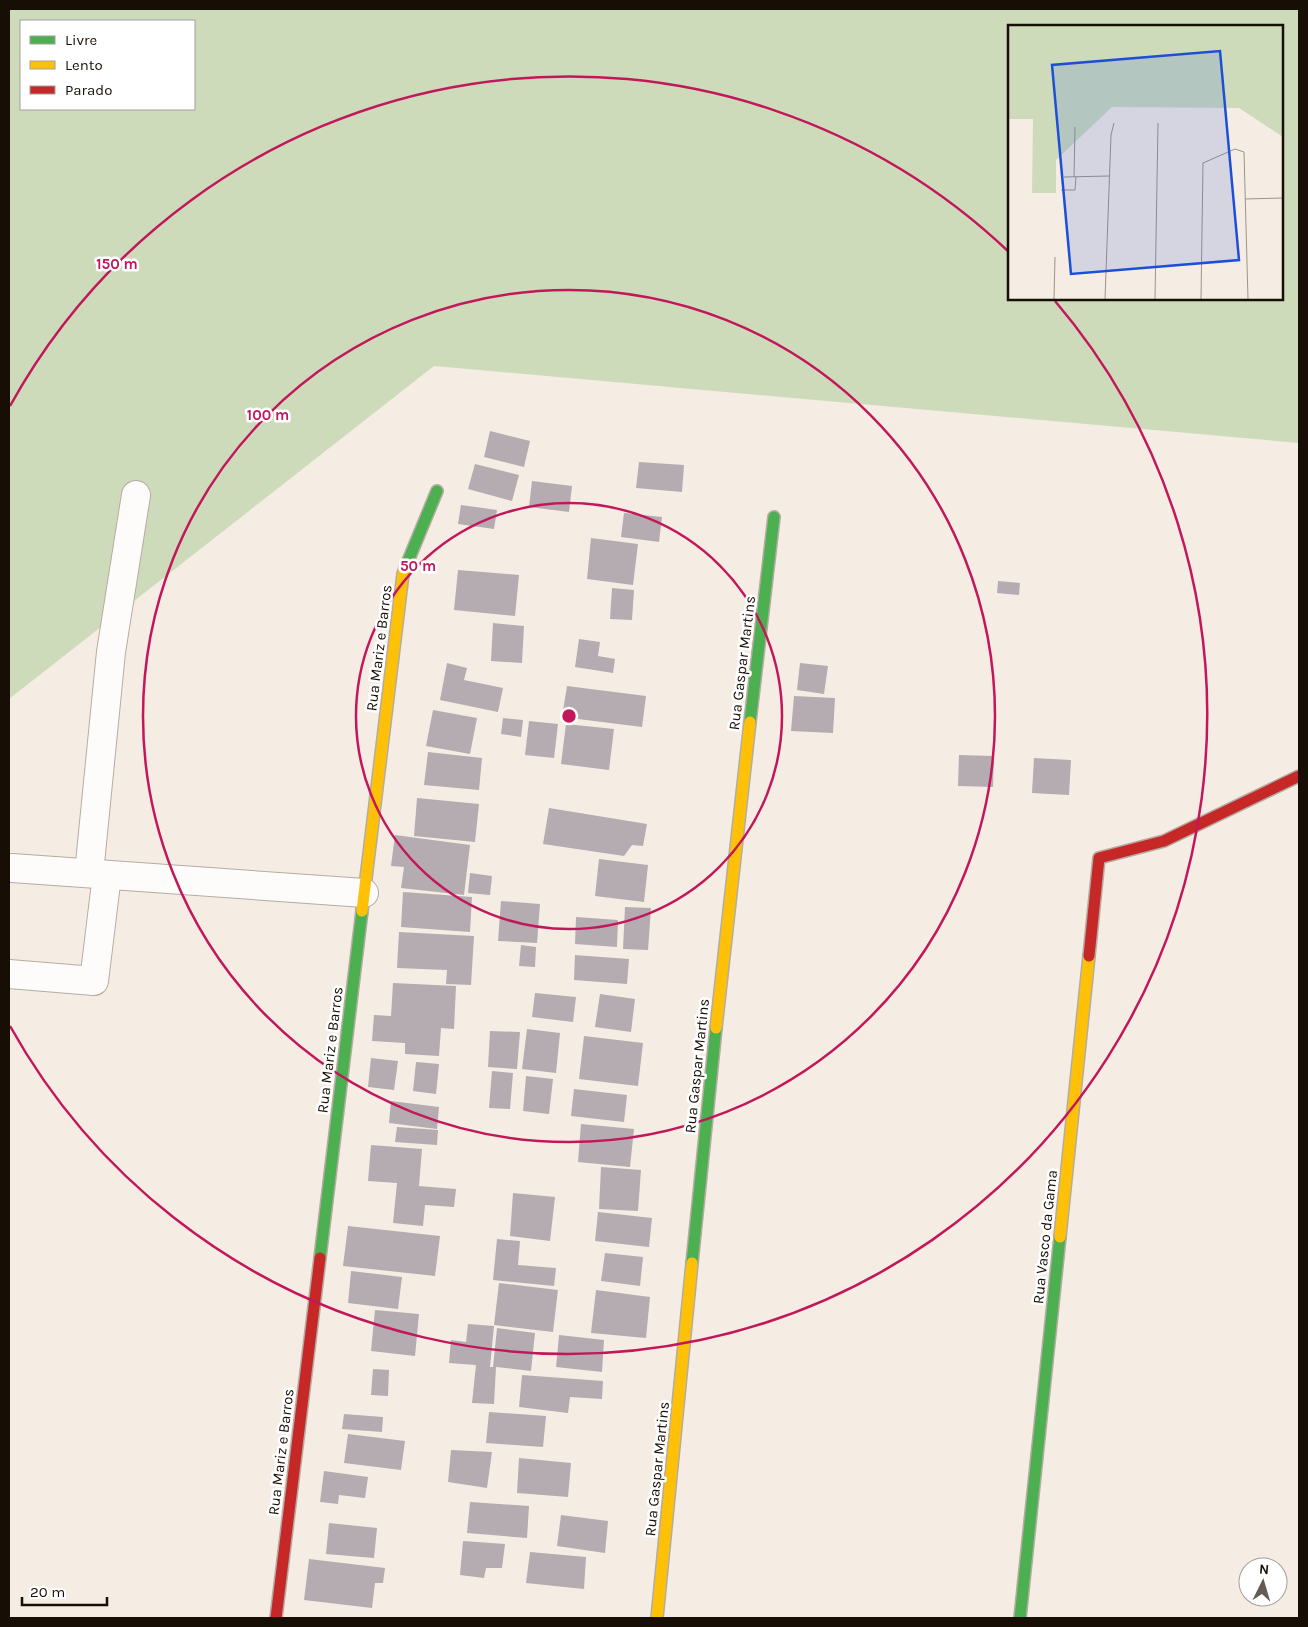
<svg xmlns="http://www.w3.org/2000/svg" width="1308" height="1627" viewBox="0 0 1308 1627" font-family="Karla,sans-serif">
<rect width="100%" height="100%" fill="#f5ede3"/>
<!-- green -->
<path fill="#cedbbb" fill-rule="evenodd" d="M9,9H1299V443L434,366L9,699ZM21,21H194V109H21ZM1009,26H1282V299H1009Z"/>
<!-- building -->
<g fill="#b4acb1">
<polygon points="490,431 530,441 524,467 484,457"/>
<polygon points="639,462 684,465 682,492 636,488"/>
<polygon points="475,464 519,475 512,501 468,489"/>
<polygon points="532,481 572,486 569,512 529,507"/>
<polygon points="461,505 497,510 494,529 458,524"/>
<polygon points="624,513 662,517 659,542 621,537"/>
<polygon points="591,538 638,544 633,585 587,579"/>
<polygon points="458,570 519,575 515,616 454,610"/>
<polygon points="998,581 1020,583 1019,595 997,593"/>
<polygon points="612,588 634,590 632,620 610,619"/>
<polygon points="493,623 524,626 522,663 491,661"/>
<polygon points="579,639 600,642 598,656 615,659 613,673 575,667"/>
<polygon points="447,663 467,668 464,680 503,688 498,712 440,700"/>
<polygon points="800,663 828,666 824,694 797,690"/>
<polygon points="567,686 646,696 642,727 562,717"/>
<polygon points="794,696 835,698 833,733 791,731"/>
<polygon points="433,710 477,718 470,754 426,746"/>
<polygon points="503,718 523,720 521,737 501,734"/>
<polygon points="529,721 558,724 554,758 525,755"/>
<polygon points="566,724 614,729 609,770 561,764"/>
<polygon points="428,752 482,758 479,790 424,785"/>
<polygon points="959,755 994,756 993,787 958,786"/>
<polygon points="1034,758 1071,760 1069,795 1032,793"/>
<polygon points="417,798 479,804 475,842 414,836"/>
<polygon points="549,808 647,824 643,846 632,845 624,856 543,844"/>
<polygon points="395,835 470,845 464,895 401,888 404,867 391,866"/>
<polygon points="599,859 648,865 644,902 595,896"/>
<polygon points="470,873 492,876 490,895 468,893"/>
<polygon points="403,892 472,897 470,932 401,927"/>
<polygon points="501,901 540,904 537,943 498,941"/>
<polygon points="625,907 651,908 648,950 623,949"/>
<polygon points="576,917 618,920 617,947 575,944"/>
<polygon points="399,932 474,936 471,985 446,984 447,970 397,968"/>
<polygon points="521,945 536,947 535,967 519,966"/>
<polygon points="575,955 629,959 627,984 574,980"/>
<polygon points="393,983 456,986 454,1029 441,1028 439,1056 405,1054 405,1043 372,1041 374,1015 391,1016"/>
<polygon points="535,993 576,997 573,1022 532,1017"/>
<polygon points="600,994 635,999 631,1032 595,1027"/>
<polygon points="527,1029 560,1033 556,1073 522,1069"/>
<polygon points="490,1031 520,1032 517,1069 488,1067"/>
<polygon points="584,1036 643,1043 638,1086 579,1079"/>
<polygon points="371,1058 398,1061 394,1090 368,1087"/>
<polygon points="416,1062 439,1064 436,1094 413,1091"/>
<polygon points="492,1071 513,1073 510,1109 489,1108"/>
<polygon points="526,1076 553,1079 549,1114 523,1111"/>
<polygon points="574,1089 627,1095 624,1122 571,1116"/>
<polygon points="391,1101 439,1107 437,1129 389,1123"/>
<polygon points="581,1124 634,1129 630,1167 578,1162"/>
<polygon points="397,1127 438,1130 437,1145 395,1142"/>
<polygon points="371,1145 422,1149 419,1186 456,1189 454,1207 425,1205 423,1226 393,1223 397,1183 368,1181"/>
<polygon points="601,1167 641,1170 638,1211 599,1209"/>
<polygon points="513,1193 555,1197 550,1241 510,1236"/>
<polygon points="598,1212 652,1218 649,1247 595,1241"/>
<polygon points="348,1226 440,1236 435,1276 343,1266"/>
<polygon points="497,1239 520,1241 518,1265 556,1268 554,1286 493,1280"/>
<polygon points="605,1253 643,1257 640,1286 601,1281"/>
<polygon points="351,1271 402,1277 398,1309 348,1303"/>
<polygon points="499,1283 558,1290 553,1332 494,1325"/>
<polygon points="596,1290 650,1297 646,1338 591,1333"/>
<polygon points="375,1310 419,1314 415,1356 371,1351"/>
<polygon points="468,1324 494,1326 490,1367 493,1367 497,1328 535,1333 531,1371 496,1367 494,1404 472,1403 476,1365 449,1363 451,1340 466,1342"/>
<polygon points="559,1335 604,1340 602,1372 556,1367"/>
<polygon points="373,1369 389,1370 388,1396 371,1395"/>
<polygon points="522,1375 603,1381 602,1399 570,1397 568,1413 519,1407"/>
<polygon points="489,1412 546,1416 543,1447 486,1443"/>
<polygon points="344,1414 383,1417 382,1432 342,1429"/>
<polygon points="348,1434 405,1441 401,1470 344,1463"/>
<polygon points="451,1450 492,1452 487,1488 448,1482"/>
<polygon points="519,1458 571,1463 568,1497 517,1493"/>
<polygon points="324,1471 368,1477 365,1498 339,1495 338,1504 320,1502"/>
<polygon points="470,1502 529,1506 527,1538 467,1533"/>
<polygon points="561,1515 608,1521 605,1553 557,1546"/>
<polygon points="329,1523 377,1528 374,1558 326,1554"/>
<polygon points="463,1541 505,1544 502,1568 486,1568 484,1578 460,1575"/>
<polygon points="530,1552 586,1557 584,1589 526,1583"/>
<polygon points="309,1559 385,1568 383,1583 375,1583 372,1608 304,1600"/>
</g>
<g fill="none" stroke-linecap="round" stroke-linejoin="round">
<!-- street casing -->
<g stroke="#b4aca3" stroke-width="30">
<g id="street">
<polyline points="12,868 364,893"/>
<polyline points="89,873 111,652 136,495"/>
<polyline points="9,974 94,981 107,875"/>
</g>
</g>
<!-- fast casing -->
<g stroke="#b4aca3" stroke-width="14">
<g id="fast">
<polyline points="406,566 437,491"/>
<polyline points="750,722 774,517"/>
<polyline points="320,1258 362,911"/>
<polyline points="692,1263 716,1028"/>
<polyline points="1020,1618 1060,1237"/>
</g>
</g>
<!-- slow casing -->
<g stroke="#b4aca3" stroke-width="14">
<g id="slow">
<polyline points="362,911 403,574 406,566"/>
<polyline points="716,1028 750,722"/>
<polyline points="1060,1237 1089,956"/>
<polyline points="657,1618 692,1263"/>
</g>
</g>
<!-- jam casing -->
<g stroke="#b4aca3" stroke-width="14">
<g id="jam">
<polyline points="1089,956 1099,858 1164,841 1299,776"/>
<polyline points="276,1618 320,1258"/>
</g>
</g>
<!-- street -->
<use href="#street" stroke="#fefcfb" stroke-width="28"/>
<!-- fast -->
<use href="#fast" stroke="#4caf50" stroke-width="11"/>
<!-- slow -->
<use href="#slow" stroke="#ffc107" stroke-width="11"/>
<!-- jam -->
<use href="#jam" stroke="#c62828" stroke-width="11"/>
</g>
<!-- distance rings -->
<g fill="none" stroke="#c2185b" stroke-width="2.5">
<circle cx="569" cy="716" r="213"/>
<circle cx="569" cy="716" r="426"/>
<path d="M10 406A639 639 0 0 1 1009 252M1055 301A639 639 0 1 1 10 1026"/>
</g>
<g text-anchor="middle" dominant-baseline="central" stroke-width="5" stroke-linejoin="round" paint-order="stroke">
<!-- street labels -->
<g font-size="15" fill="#170f05" stroke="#fff">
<text transform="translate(379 648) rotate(-83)">Rua Mariz e Barros</text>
<text transform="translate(742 663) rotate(-83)">Rua Gaspar Martins</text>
<text transform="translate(330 1050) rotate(-83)">Rua Mariz e Barros</text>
<text transform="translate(697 1066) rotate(-84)">Rua Gaspar Martins</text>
<text transform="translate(1045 1237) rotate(-84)">Rua Vasco da Gama</text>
<text transform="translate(281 1452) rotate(-83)">Rua Mariz e Barros</text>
<text transform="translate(657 1469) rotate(-84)">Rua Gaspar Martins</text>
</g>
</g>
<!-- overview -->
<g transform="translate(1008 25)">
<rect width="275" height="275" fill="#f5ede3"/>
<path d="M0,1H275V112L231,83L104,82L48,135V168H24L25,94H0Z" fill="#cedbbb"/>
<path fill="none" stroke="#9c948a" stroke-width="1" d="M56,152L101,151M66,152L67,102M53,165H67L68,152M237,174L275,173M46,274L47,232M97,274L103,110L106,98M147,274L150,98M193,274L195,138L227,124L236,127L240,274"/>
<path fill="#1d4ed8" fill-opacity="0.15" stroke="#1d4ed8" stroke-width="2.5" d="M212,26L231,235L63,249L44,40Z"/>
<rect width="275" height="275" fill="none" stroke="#170f05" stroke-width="2.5"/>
</g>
<circle cx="569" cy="716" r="8" fill="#c2185b" stroke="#fff" stroke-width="2.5"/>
<g font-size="15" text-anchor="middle" font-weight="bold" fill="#c2185b" stroke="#fff" stroke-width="5" stroke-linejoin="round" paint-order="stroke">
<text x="117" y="269">150 m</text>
<text x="268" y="420">100 m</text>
<text x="418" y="571">50 m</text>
</g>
<!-- border -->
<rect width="1308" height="1627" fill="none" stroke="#170f05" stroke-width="20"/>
<!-- legend -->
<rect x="20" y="20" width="175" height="90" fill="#ffffff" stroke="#a29f9b"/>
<rect x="30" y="36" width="25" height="8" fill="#4caf50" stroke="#a29f9b"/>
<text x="65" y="45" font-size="15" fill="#170f05">Livre</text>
<rect x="30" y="61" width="25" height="8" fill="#ffc107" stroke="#a29f9b"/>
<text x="65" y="70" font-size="15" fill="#170f05">Lento</text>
<rect x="30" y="86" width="25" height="8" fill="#c62828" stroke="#a29f9b"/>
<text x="65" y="95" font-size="15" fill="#170f05">Parado</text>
<!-- north arrow -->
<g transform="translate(1263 1582) rotate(5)"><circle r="24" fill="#ffffff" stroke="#a29f9b"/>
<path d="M0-4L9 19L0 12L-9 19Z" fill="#655d53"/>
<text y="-8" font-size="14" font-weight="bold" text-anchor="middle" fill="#170f05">N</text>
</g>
<!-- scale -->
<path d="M22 1597v8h85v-8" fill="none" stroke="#170f05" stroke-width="2.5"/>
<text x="30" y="1597" font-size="15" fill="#170f05" stroke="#ffffff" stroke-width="4" paint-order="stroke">20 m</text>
</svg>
